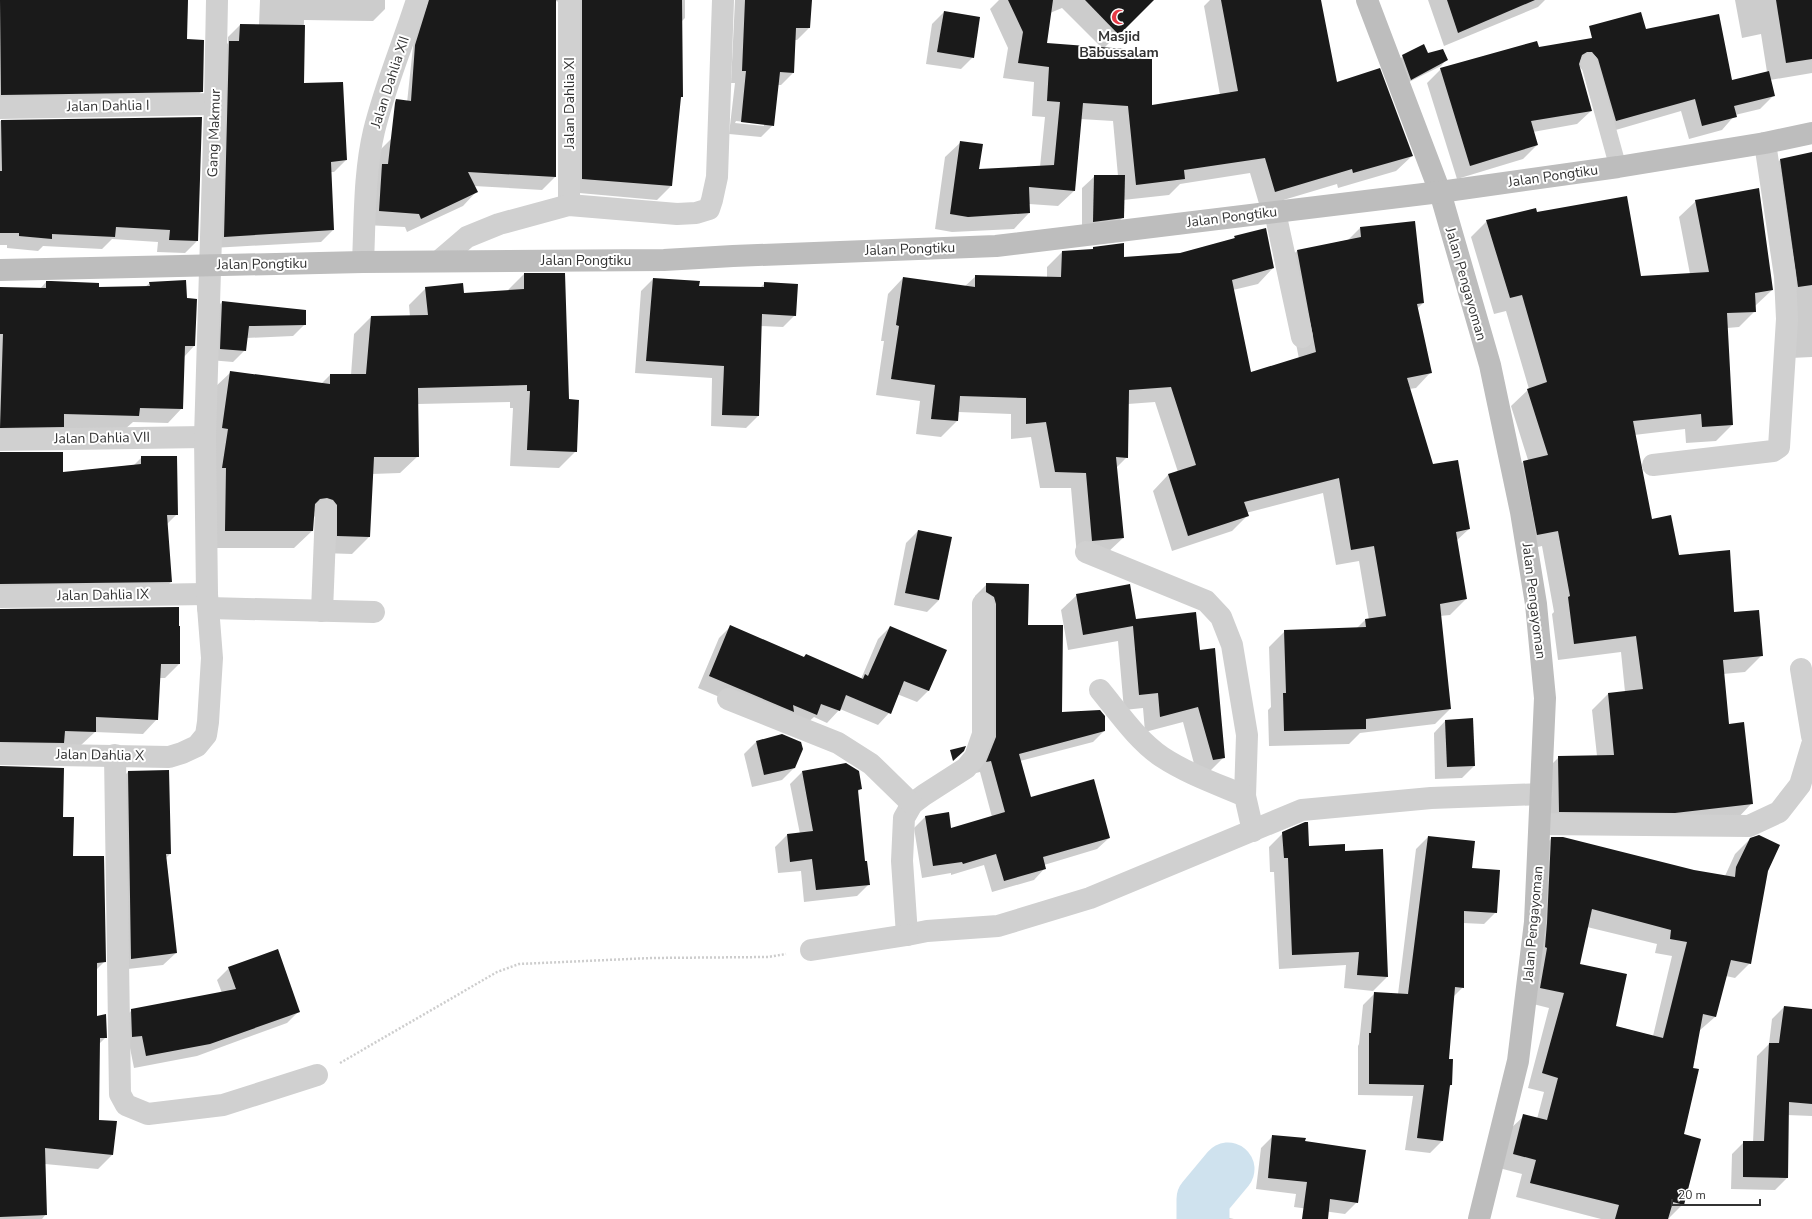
<svg xmlns="http://www.w3.org/2000/svg" width="1812" height="1219" viewBox="0 0 1812 1219" font-family="'Nunito Sans',sans-serif">
<rect width="100%" height="100%" fill="#fff"/>
<!-- shadow -->
<g fill="#0003" fill-rule="evenodd">
<polygon points="0,0 188,0 186,40 202,91 189,104 0,107"/>
<polygon points="260,0 385,0 385,9 373,21 304,20 303,84 346,160 334,172 330,172 333,230 321,242 212,248 217,54 228,43 228,37 240,25 259,25"/>
<polygon points="418,0 685,0 685,18 681,22 682,96 680,99 671,186 657,200 568,192 562,3 556,1 556,176 542,190 474,186 476,192 463,206 407,232 405,227 365,225 377,153 391,139 403,140"/>
<path d="M735,0H811L809,28L797,40H794L793,73L781,85H778L773,125L761,137L729,134L735,83H731ZM736,121L764,124V126L735,123Z"/>
<path d="M999,0H1152L1104,48L1151,107L1220,95L1204,6L1210,0H1320L1336,83L1412,156L1396,171L1338,188L1337,184L1260,207L1250,173L1180,184L1169,195L1123,200V217L1111,230L1082,233V188L1095,176H1118L1113,121L1080,119L1074,191L1058,206L1029,204V213L1014,229L952,232L935,229L945,157L961,142L978,170L1040,167L1045,117L1032,116L1034,82L1003,78L1008,48L990,9ZM1062,8L1102,48L1046,44L1050,13Z"/>
<polygon points="1428,0 1545,0 1538,7 1444,46"/>
<polygon points="1735,0 1812,0 1812,73 1770,80 1774,95 1760,109 1735,115 1722,130 1689,139 1681,111 1602,134 1585,73 1579,66 1591,111 1577,124 1533,132 1537,145 1523,159 1457,179 1427,83 1441,69 1566,44 1732,81 1767,72 1761,34 1742,38"/>
<polygon points="944,12 973,57 961,69 926,64 932,24"/>
<polygon points="1427,55 1446,60 1441,66 1405,84 1397,62 1403,56"/>
<polygon points="201,118 197,241 185,253 157,252 158,242 112,239 102,249 43,246 38,251 7,248 7,245 0,245 0,121"/>
<polygon points="1812,153 1812,357 1791,358 1769,171 1780,160"/>
<polygon points="1696,201 1772,290 1755,306 1755,311 1739,327 1727,328 1732,425 1716,441 1686,443 1685,429 1634,435 1651,520 1678,556 1733,613 1762,655 1745,672 1723,674 1728,725 1752,803 1736,820 1544,827 1543,773 1559,757 1597,756 1592,710 1608,694 1625,692 1621,652 1558,660 1552,614 1554,612 1542,546 1521,551 1507,478 1523,462 1528,460 1511,406 1529,389 1506,311 1494,314 1471,237 1487,221 1536,213 1640,277 1690,274 1679,217"/>
<polygon points="1360,228 1423,303 1417,309 1431,372 1416,388 1409,389 1433,466 1469,529 1456,541 1466,599 1450,615 1440,616 1450,709 1435,724 1360,733 1349,744 1269,746 1268,710 1271,707 1269,647 1285,631 1357,628 1365,620 1369,620 1359,561 1336,565 1323,493 1246,513 1247,516 1232,531 1172,551 1153,491 1168,475 1178,472 1155,402 1128,404 1127,457 1116,468 1123,538 1107,553 1077,556 1071,488 1040,488 1031,437 1011,439 1011,414 958,412 957,421 941,437 916,434 920,401 876,395 884,341 881,341 888,294 903,278 964,287 976,276 1047,277 1047,267 1062,252 1091,250 1094,248 1123,258 1180,254 1232,240 1235,237 1273,268 1258,284 1233,290 1250,373 1299,359 1281,266 1297,251 1348,240"/>
<polygon points="524,274 568,400 576,451 559,468 510,466 513,408 510,408 510,402 418,404 418,456 400,473 372,474 369,537 352,554 321,553 316,517 313,516 312,531 294,548 209,548 213,389 231,372 321,384 330,375 351,375 354,334 371,317 410,317 409,305 426,288 463,294 507,291"/>
<polygon points="653,279 698,286 760,288 765,283 795,315 783,327 760,326 758,416 746,428 711,426 712,378 635,373 641,291"/>
<polygon points="46,282 98,288 145,287 150,283 186,298 196,299 194,346 184,357 182,408 168,423 133,422 124,430 61,428 48,440 0,441 0,288 40,289"/>
<polygon points="222,302 305,324 293,336 246,338 245,350 233,362 209,360 210,314"/>
<polygon points="0,453 62,473 134,465 142,457 177,514 167,524 171,582 157,596 0,598"/>
<polygon points="918,531 939,600 927,612 894,605 906,543"/>
<polygon points="987,584 1028,626 1061,713 1104,731 1093,742 1020,761 1030,798 1109,838 1097,849 1044,865 1045,868 1034,880 992,892 984,865 951,875 951,873 922,878 914,828 926,816 950,829 992,817 980,772 976,773 975,596"/>
<polygon points="1077,595 1135,620 1199,651 1224,757 1208,773 1197,775 1183,722 1145,732 1143,708 1124,710 1118,641 1068,650 1061,610"/>
<polygon points="0,610 179,664 165,678 159,678 157,719 143,734 95,732 80,746 0,756"/>
<polygon points="731,626 803,658 806,655 861,679 878,639 890,627 946,651 928,691 917,702 897,694 889,713 878,725 840,709 827,723 814,717 804,726 782,723 698,688 719,638"/>
<polygon points="1446,720 1474,766 1462,778 1435,779 1434,733"/>
<polygon points="756,742 794,768 782,780 752,787 744,754"/>
<polygon points="0,767 62,818 72,857 105,961 96,970 96,1017 106,1037 99,1044 98,1121 112,1155 98,1169 45,1164 46,1214 42,1219 0,1219"/>
<polygon points="128,772 170,854 166,858 176,953 163,965 119,970 116,784"/>
<polygon points="802,772 861,788 857,793 864,863 869,884 857,896 804,902 801,871 778,873 775,847 787,835 800,834 790,784"/>
<polygon points="1283,833 1308,847 1344,852 1387,977 1373,991 1344,988 1346,965 1279,969 1274,872 1270,872 1269,847"/>
<polygon points="1428,837 1471,869 1496,912 1484,924 1463,923 1463,987 1453,997 1448,1060 1451,1085 1449,1087 1442,1141 1430,1153 1405,1150 1413,1096 1358,1095 1358,1046 1359,1044 1363,1005 1375,993 1398,994 1416,849"/>
<path d="M1552,838L1694,871L1725,876L1735,854L1750,839L1767,871L1750,963L1735,978L1726,976L1715,1017L1699,1031L1683,1135V1204L1668,1219H1601L1516,1197L1522,1174L1499,1168L1509,1130L1524,1116L1537,1119L1544,1092L1528,1088L1549,1008L1525,1002L1537,852ZM1587,927L1657,944L1655,953L1672,956L1653,1036L1615,1026L1579,964Z"/>
<polygon points="229,968 299,1011 287,1023 197,1056 134,1068 130,1048 120,1048 120,1022 132,1010 222,993 217,980"/>
<polygon points="1784,1007 1812,1010 1812,1116 1787,1115 1787,1178 1775,1190 1731,1189 1732,1154 1744,1142 1753,1142 1757,1056 1769,1044 1772,1019"/>
<polygon points="1273,1136 1304,1142 1357,1202 1345,1214 1294,1207 1296,1194 1256,1189 1261,1148"/>
<polygon points="1219,1216 1234,1219 1216,1219"/>
</g>
<g fill="none" stroke-linecap="round" stroke-linejoin="round">
<!-- river -->
<polyline stroke="#cfe2ee" stroke-width="53" points="1203,1219 1203,1199 1228,1169"/>
</g>
<!-- building -->
<g fill="#1a1a1a" fill-rule="evenodd">
<polygon points="0,0 188,0 187,39 204,40 203,92 1,95"/>
<polygon points="429,0 556,0 556,177 468,172 478,192 421,219 419,214 379,211 382,164 388,164 395,103 396,99 411,101 415,45"/>
<polygon points="582,0 682,0 683,97 681,97 672,186 582,179"/>
<polygon points="745,0 812,0 810,28 796,28 794,73 780,72 774,126 741,122 746,71 742,71"/>
<polygon points="1008,0 1053,0 1047,43 1152,51 1152,105 1238,91 1221,0 1321,0 1337,82 1380,68 1413,156 1353,173 1352,169 1275,192 1265,158 1184,170 1185,179 1136,185 1128,106 1083,103 1075,191 1029,187 1030,213 968,217 950,214 960,141 983,144 979,169 1054,165 1060,102 1047,101 1049,67 1018,63 1023,32"/>
<polygon points="1085,0 1154,0 1119,35"/>
<polygon points="1447,0 1535,0 1458,33"/>
<polygon points="1776,0 1812,0 1812,59 1786,63"/>
<polygon points="944,11 980,17 974,58 937,52"/>
<polygon points="1641,12 1646,29 1719,14 1732,80 1769,71 1775,96 1734,106 1737,117 1702,126 1695,99 1616,121 1598,59 1592,52 1587,52 1582,55 1579,64 1592,111 1531,121 1538,145 1470,166 1440,68 1537,41 1539,47 1592,38 1589,26"/>
<polygon points="240,24 305,25 304,83 343,82 347,160 331,162 334,230 224,237 229,41 239,41"/>
<polygon points="1424,44 1428,53 1443,49 1448,60 1411,80 1402,55"/>
<polygon points="202,117 198,241 169,240 170,230 116,227 115,237 52,234 52,239 19,236 19,233 0,233 0,171 2,171 1,120"/>
<polygon points="1812,152 1812,285 1798,287 1780,159"/>
<polygon points="1094,175 1125,175 1124,218 1093,222"/>
<polygon points="1759,188 1773,290 1755,293 1756,312 1727,313 1733,425 1702,427 1701,414 1633,421 1652,519 1671,515 1679,555 1730,550 1734,612 1759,610 1763,656 1723,660 1729,724 1744,722 1753,804 1675,813 1559,812 1558,756 1614,755 1608,693 1643,689 1636,636 1574,644 1568,597 1570,596 1558,531 1537,535 1523,461 1548,455 1527,389 1547,382 1522,295 1510,298 1486,220 1536,208 1537,212 1627,196 1641,276 1709,272 1695,200"/>
<polygon points="1415,221 1424,303 1417,304 1432,373 1407,378 1433,464 1458,460 1470,529 1456,532 1467,599 1440,604 1451,709 1366,719 1366,729 1284,731 1283,693 1286,693 1284,630 1366,627 1365,619 1386,616 1374,546 1351,550 1339,478 1244,502 1249,516 1188,536 1168,474 1196,465 1171,387 1129,390 1128,458 1116,457 1124,538 1092,541 1086,473 1055,472 1046,422 1026,424 1026,398 960,396 958,421 931,419 935,385 891,379 899,326 896,325 903,277 975,287 975,275 1061,277 1062,251 1093,249 1093,247 1124,243 1124,257 1180,253 1235,238 1234,236 1266,228 1274,268 1232,280 1251,372 1316,352 1297,250 1361,237 1360,227"/>
<polygon points="524,273 565,273 569,399 579,400 577,452 527,450 530,391 527,391 527,385 418,388 419,457 374,457 370,537 337,536 337,505 333,500 327,498 320,499 315,504 313,531 225,531 226,468 222,468 228,429 222,428 230,371 330,384 330,374 366,374 371,316 428,315 425,287 463,283 464,293 524,289"/>
<polygon points="653,278 700,281 699,286 764,287 764,282 798,284 796,316 762,314 759,416 722,415 724,366 646,361"/>
<polygon points="186,280 187,298 197,299 195,346 185,346 183,409 140,408 139,416 64,414 64,427 0,428 3,334 0,334 0,287 46,288 46,281 51,281 99,283 99,287 150,286 149,282"/>
<polygon points="222,301 306,310 306,325 249,326 246,351 220,349"/>
<polygon points="0,452 63,452 63,472 141,464 141,456 177,456 178,515 167,515 172,582 0,584"/>
<polygon points="918,530 952,537 939,600 905,593"/>
<polygon points="986,583 1029,584 1028,625 1063,625 1062,712 1100,710 1105,716 1105,731 1019,754 1031,797 1094,779 1110,838 1043,857 1046,869 1004,881 996,854 963,864 962,862 933,866 925,816 949,812 951,828 1005,812 991,761 986,762 996,737 996,604 994,597 986,592"/>
<polygon points="1130,584 1136,619 1196,612 1200,650 1215,648 1225,758 1213,760 1198,707 1160,717 1158,693 1139,695 1133,626 1083,635 1076,594"/>
<polygon points="179,607 179,626 180,626 180,664 161,664 158,720 96,717 96,732 65,731 64,743 0,742 0,609"/>
<polygon points="730,625 804,657 806,654 863,679 865,674 868,676 890,626 947,650 929,691 904,681 891,714 846,695 840,711 821,704 817,715 793,705 794,712 709,676"/>
<polygon points="1473,718 1475,766 1447,767 1445,720"/>
<polygon points="782,734 801,742 803,749 795,768 764,775 756,741"/>
<polygon points="966,746 964,751 953,761 950,750"/>
<polygon points="846,763 859,771 862,789 858,790 865,861 867,861 870,885 816,890 812,859 790,862 787,834 813,831 802,771"/>
<polygon points="0,766 64,768 63,817 74,817 73,856 104,856 106,962 97,963 97,1016 106,1014 107,1038 100,1038 99,1120 117,1121 113,1155 45,1148 47,1215 0,1217"/>
<polygon points="169,770 171,854 166,854 177,953 131,959 128,771"/>
<polygon points="1305,822 1308,822 1309,846 1345,844 1345,851 1383,849 1388,977 1357,975 1359,952 1292,955 1288,858 1284,858 1282,832"/>
<path d="M1759,835L1780,845L1768,871L1751,964L1731,960L1716,1017L1703,1014L1693,1068L1699,1069L1684,1134L1701,1139L1684,1205L1673,1202L1668,1219H1615L1619,1205L1530,1183L1536,1160L1513,1154L1523,1114L1547,1120L1558,1078L1542,1073L1564,993L1540,988L1547,948L1545,947L1547,923L1551,837H1563L1694,870L1735,877L1736,867L1750,838ZM1592,909L1671,930L1670,939L1687,942L1663,1038L1616,1026L1627,974L1580,964Z"/>
<polygon points="1428,836 1475,841 1472,868 1500,870 1497,913 1464,911 1464,988 1455,987 1449,1059 1453,1059 1452,1085 1450,1085 1443,1141 1417,1138 1424,1085 1369,1084 1369,1033 1371,1033 1374,992 1408,994"/>
<polygon points="278,949 300,1012 210,1044 146,1056 142,1036 132,1037 131,1009 236,989 228,967"/>
<polygon points="1784,1006 1812,1009 1812,1104 1789,1102 1788,1178 1743,1177 1743,1141 1764,1141 1769,1043 1779,1043"/>
<polygon points="1272,1135 1306,1138 1305,1141 1366,1150 1358,1203 1330,1199 1328,1219 1302,1219 1307,1182 1268,1178"/>
</g>
<g fill="none" stroke-linecap="round" stroke-linejoin="round">
<!-- path -->
<polyline stroke="#cdcdcd" stroke-width="2.5" stroke-dasharray="2 2" stroke-linecap="butt" points="340,1063 497,972 519,964 651,958 768,957 786,954"/>
<!-- lane -->
<polyline stroke="#d0d0d0" stroke-width="17" points="1589,62 1618,167"/>
<!-- street -->
<g stroke="#d0d0d0" stroke-width="22">
<polyline points="0,108 215,104"/>
<polyline points="569,205 569,0"/>
<polyline points="1275,212 1302,337"/>
<polyline points="439,261 467,237 499,224 569,205 677,214 696,213 709,209 712,200 717,177 723,0"/>
<path d="M363,262C365,219 364,173 374,131C385,86 403,44 417,0"/>
<polyline points="0,440 205,437"/>
<polyline points="1653,465 1773,451 1779,447 1787,319 1785,276 1765,143"/>
<polyline points="1086,552 1206,601 1221,617 1232,645 1247,735 1245,796"/>
<polyline points="0,597 207,594"/>
<polyline points="983,604 983,734 975,757 966,768 924,795 912,804 904,818 902,861 907,935 927,931 998,926 1090,898 1302,810 1431,798 1542,794"/>
<polyline points="208,608 374,612"/>
<polyline points="322,611 326,510"/>
<polyline points="1801,669 1812,736"/>
<path d="M1100,690C1119,713 1137,740 1162,757C1188,774 1217,784 1245,796L1253,831"/>
<polyline points="728,699 838,743 871,764 912,804"/>
<polyline points="0,754 169,757 182,753 197,746 206,735 208,722 212,658 207,594 205,437 215,104 217,0"/>
<polyline points="115,755 120,1094 126,1105 148,1114 223,1105 317,1075"/>
<polyline points="1540,824 1749,826 1779,812 1800,785 1812,745"/>
<polyline points="811,950 907,935"/>
</g>
<!-- secondary -->
<g stroke="#bdbdbd" stroke-width="22">
<polyline points="1367,0 1440,192 1490,365 1521,512 1536,604 1545,698 1535,922 1518,1061 1479,1219"/>
<polyline points="0,270 363,262 664,260 733,256 996,246 1440,192 1618,167 1765,143 1812,133"/>
</g>
</g>
<!-- icons -->
<defs>
<g id="mosque-bare" transform="scale(1.2)"><path d="M3.5-4.9A6 6 0 1 0 3.5 4.9A5 5 0 1 1 3.5-4.9Z" fill="#e63946" stroke="#fff" stroke-width="2.5" paint-order="stroke"/></g>
</defs>
<g fill-rule="evenodd">
<use href="#mosque-bare" x="1119" y="17"/>
</g>
<g text-anchor="middle" dominant-baseline="central" stroke-width="4" stroke-linejoin="round" paint-order="stroke">
<!-- poi labels -->
<g font-size="14" font-weight="bold" fill="#333" stroke="#fff">
<text x="1119" y="36">Masjid<tspan x="1119" dy="16">Babussalam</tspan></text>
</g>
<!-- street labels -->
<g font-size="14" fill="#333" stroke="#fff">
<text transform="translate(390 82) rotate(-72)">Jalan Dahlia XII</text>
<text transform="translate(569 103) rotate(-90)">Jalan Dahlia XI</text>
<text transform="translate(108 106) rotate(-1)">Jalan Dahlia I</text>
<text transform="translate(214 133) rotate(-88)">Gang Makmur</text>
<text transform="translate(1553 176) rotate(-8)">Jalan Pongtiku</text>
<text transform="translate(1232 217) rotate(-7)">Jalan Pongtiku</text>
<text transform="translate(910 249) rotate(-2)">Jalan Pongtiku</text>
<text x="586" y="260">Jalan Pongtiku</text>
<text transform="translate(262 264) rotate(-1)">Jalan Pongtiku</text>
<text transform="translate(1466 284) rotate(74)">Jalan Pengayoman</text>
<text transform="translate(102 438) rotate(-1)">Jalan Dahlia VII</text>
<text transform="translate(103 595) rotate(-1)">Jalan Dahlia IX</text>
<text transform="translate(1534 601) rotate(83)">Jalan Pengayoman</text>
<text transform="translate(100 755) rotate(1)">Jalan Dahlia X</text>
<text transform="translate(1533 924) rotate(-85)">Jalan Pengayoman</text>
</g>
</g>
<!-- scale -->
<path d="M1672 1199v6h88v-6" fill="none" stroke="#333333" stroke-width="2"/>
<text x="1678" y="1199" font-size="12" fill="#333333" stroke="#ffffff" stroke-width="3" paint-order="stroke">20 m</text>
</svg>
